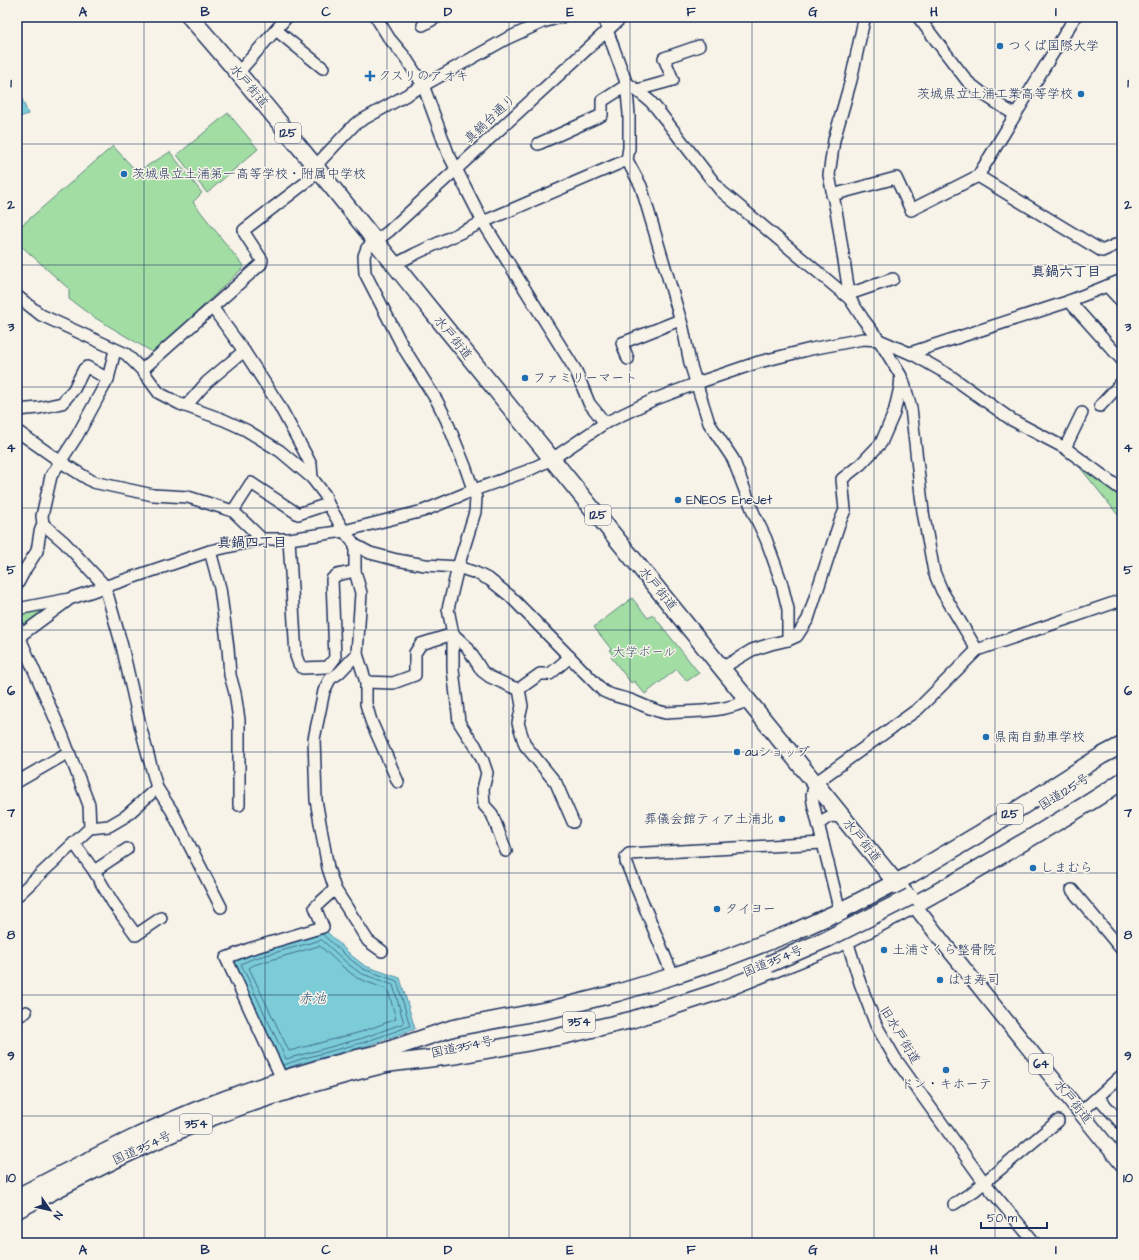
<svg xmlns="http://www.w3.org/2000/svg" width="1139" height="1260" viewBox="0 0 1139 1260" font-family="'Architects Daughter','Klee One',sans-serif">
<rect width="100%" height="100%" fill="#f7f3e8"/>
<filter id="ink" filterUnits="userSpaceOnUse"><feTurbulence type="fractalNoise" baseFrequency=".025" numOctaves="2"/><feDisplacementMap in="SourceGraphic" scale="8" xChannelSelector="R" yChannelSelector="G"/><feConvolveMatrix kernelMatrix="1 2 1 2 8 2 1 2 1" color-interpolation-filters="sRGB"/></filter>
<g filter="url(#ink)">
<!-- green -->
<g fill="#a2dda3" stroke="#5e8680">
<polygon points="228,113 258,149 207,193 177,155"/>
<polygon points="113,146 137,172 170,152 202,193 193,202 244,267 154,353 92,316 69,299 69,289 19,244 21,226"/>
<polygon points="1066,450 1122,494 1122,520"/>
<polygon points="632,598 648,618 653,615 699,673 687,681 677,669 645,694 634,681 631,683 611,657 613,655 609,650 611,649 594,627"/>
<polygon points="63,602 21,633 17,614"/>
</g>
<!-- water -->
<g fill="#7cccd8" stroke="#558da7">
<polygon points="17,86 28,114 17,118"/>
<polygon points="324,929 352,956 365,966 400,978 415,1029 366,1046 302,1063 281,1070 228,959"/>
</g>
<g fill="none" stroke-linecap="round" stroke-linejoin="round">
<!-- shore -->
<g stroke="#426e8f" stroke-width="1">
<polygon points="322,940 347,963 360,973 393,985 404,1023 363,1038 286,1059 241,964 252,959"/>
<polygon points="320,946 343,967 357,978 388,990 396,1019 361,1032 289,1051 249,968 254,965"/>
<polyline points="278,1055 282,1064 284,1065 301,1059 365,1042 410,1026 397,981 363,969 350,959 322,934"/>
</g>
<!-- minor casing -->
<g stroke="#1b2f5e" stroke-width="14">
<g id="minor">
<polyline points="376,17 389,38 405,57 423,85 448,153 483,222 576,371 589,403 605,423"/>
<polyline points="604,17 607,30 626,82 629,114 629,148 627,160 641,186 649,213 683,328 690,363 709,423 733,459 754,514 766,539 781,581 788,609 788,640"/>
<polyline points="918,17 968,82 986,96 1015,115"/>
<polyline points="423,25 437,17"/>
<polyline points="276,30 323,68"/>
<polyline points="238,73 287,17"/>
<polyline points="626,82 650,101 657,109 708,175 721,191 850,299"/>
<polyline points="637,90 673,80 664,58 699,46"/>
<polyline points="538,144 602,115 602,101 627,85"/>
<polyline points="978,176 1102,251 1122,242"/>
<polyline points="832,195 896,178 911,210 978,176 1075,17"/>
<polyline points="394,265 415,254 483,222 627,160"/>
<polyline points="1107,286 1122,302"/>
<polyline points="849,294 893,279"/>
<path d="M17,296L41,315L126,354L142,370L159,393L180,404L224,420L246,430L280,451L312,478L325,495L328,504L344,531L355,545L370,553L397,560L425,565L458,567L476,573L490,580L510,596L603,691C612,696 621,697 630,700C642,704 653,711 666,713C693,711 723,713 748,700"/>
<polyline points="1069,301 1122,360"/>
<polyline points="212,307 244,351 279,405 305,453 311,465 312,478"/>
<polyline points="910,353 1064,303 1122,280"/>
<polyline points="628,359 622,343 680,320"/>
<polyline points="142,370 261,264 262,260 245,234 244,230 309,180 321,160 355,124 506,39 543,22 561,17"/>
<polyline points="903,380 911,408 923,512 934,572 942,591 977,650"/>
<polyline points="186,406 207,382 244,351"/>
<polyline points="1100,406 1122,382"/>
<polyline points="17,410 39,408 62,403 74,389 84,369 87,367 108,379"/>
<polyline points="17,431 61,462 93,482 153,495 188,497 233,511 262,539"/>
<polyline points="1065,448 1082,413"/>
<polyline points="233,511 251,483 298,514 328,504"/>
<polyline points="43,524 64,542 105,586 122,646 141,729 157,788 172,811 221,907"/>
<polyline points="289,539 296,656 299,664 303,668 328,667 335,658 332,579 337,575 355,571"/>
<polyline points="355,545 355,571 361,593 357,654 339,673 330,679 324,691 314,739 316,800 328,868 335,889 368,941 382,951"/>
<polyline points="210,551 220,588 228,648 230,675 235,693 239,720 239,805"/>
<polyline points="17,585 26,568 37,551 40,532 43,524 42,516 51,476 77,436 108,379 115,350"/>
<polyline points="17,609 69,599 210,551 262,539 289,539 344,531 423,511 474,490 527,471 552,459 605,423 653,400 703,381 759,362 811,349 863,339 879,340 914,355 949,375 1012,420 1065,448 1122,490"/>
<polyline points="17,624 19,636 62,734 89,805 90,828"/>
<polyline points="17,638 67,601"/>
<polyline points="357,654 366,682 366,704 371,721 398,782"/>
<polyline points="722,668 752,650 771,644 788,640 797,636 808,619 839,524 845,510 842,479 861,464 881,443 894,413 900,387 901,376 879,340 863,319 850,299 837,216 829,175 834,140 851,80 864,20 864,17"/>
<polyline points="366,682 393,683 415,675 415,653 421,644 453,634 467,647 482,671 490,677 512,687 519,689 540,674 550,674 570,657"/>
<polyline points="519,689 522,706 518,723 525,745 556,783 573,822"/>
<polyline points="17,782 69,752"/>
<path d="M819,824C828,816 832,814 844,819"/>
<polyline points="74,843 94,871 113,903 136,935 161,918"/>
<polyline points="506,851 492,814 484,805 483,789 487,773 483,761 475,745 468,736 459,722 453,669 453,634 448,609 458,567 475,512 476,498 465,466 446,419 437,401 403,347 365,273 364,256 367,248 389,231 622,17"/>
<polyline points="94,871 127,849"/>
<polyline points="1072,890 1122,950"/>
<polyline points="17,896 90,828 109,826 126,816 157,788"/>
<polyline points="673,976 626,862 626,857 629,854 823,843"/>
<polyline points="17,1017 26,1012"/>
<polyline points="282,1079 226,958 249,949 323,927 315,907 335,889"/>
<polyline points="1098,1097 1122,1124"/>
<polyline points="1081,1112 1122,1075"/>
<polyline points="954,1204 974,1191 1058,1121"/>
<polyline points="1035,1243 984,1182 895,1058 876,1025 860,983 847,940 813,803 812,795 815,783 918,709 977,650 1122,600"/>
</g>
</g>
<!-- major casing -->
<g stroke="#1b2f5e" stroke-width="17">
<polyline id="major" points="914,905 950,951 1122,1164"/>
</g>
<!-- highway casing -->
<g stroke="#1b2f5e" stroke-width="19">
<g id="highway">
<path d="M190,17C275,114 354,215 435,315C595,511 754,708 914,905"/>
<polyline points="382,1052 453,1028 553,1009 617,993 673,976 721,960 796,931 840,911 910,875 979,834 1101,756 1122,745"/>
<path d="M385,1064L459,1055L558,1037L631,1020L717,992L847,940C915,906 981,868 1047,828C1072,813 1098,798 1122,781"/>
<path d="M17,1197C82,1164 146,1129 215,1103C272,1081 332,1063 392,1050"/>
<path d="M17,1210C84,1175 152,1139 223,1113C278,1093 337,1076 394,1062"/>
</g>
</g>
<!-- minor -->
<use href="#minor" stroke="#f7f3e8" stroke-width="11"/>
<!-- major -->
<use href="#major" stroke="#f7f3e8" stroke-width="14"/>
<!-- highway -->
<use href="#highway" stroke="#f7f3e8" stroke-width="16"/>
<!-- highway-bridge casing -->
<g stroke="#1b2f5e" stroke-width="19" stroke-linecap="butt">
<polyline id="highway-bridge" points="769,964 827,939 910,897"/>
</g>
<!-- highway-bridge -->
<use href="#highway-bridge" stroke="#f7f3e8" stroke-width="16"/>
</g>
</g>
<!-- grid -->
<path fill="none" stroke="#1b2f5e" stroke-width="1" stroke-opacity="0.55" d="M144,17V1243M265,17V1243M387,17V1243M509,17V1243M630,17V1243M752,17V1243M874,17V1243M995,17V1243M17,144H1122M17,265H1122M17,387H1122M17,508H1122M17,630H1122M17,752H1122M17,873H1122M17,995H1122M17,1116H1122"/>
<!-- markers -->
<g fill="#1f6fb2" stroke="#f7f3e8" stroke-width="1.5">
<circle cx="1000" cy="46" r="4"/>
<path d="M368 70h4v4h4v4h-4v4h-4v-4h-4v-4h4z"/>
<circle cx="1081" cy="94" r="4"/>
<circle cx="124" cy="174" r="4"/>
<circle cx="525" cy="378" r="4"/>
<circle cx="678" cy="500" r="4"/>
<circle cx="986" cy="737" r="4"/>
<circle cx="737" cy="752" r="4"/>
<circle cx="782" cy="819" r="4"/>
<circle cx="1033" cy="868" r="4"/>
<circle cx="717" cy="909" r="4"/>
<circle cx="884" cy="950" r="4"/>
<circle cx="940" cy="980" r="4"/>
<circle cx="946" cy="1070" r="4"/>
</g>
<g text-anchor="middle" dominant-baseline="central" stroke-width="3" stroke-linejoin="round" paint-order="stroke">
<!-- shield labels -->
<g fill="#f7f3e8" stroke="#5d6a87" stroke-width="1">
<rect x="275" y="123" width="26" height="20" rx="3"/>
<rect x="585" y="505" width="26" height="20" rx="3"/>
<rect x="997" y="804" width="26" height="20" rx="3"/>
<rect x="563" y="1012" width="32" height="20" rx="3"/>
<rect x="1029" y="1054" width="24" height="20" rx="3"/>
<rect x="180" y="1114" width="32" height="20" rx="3"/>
</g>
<g font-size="12" font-weight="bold" fill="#1b2f5e">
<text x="288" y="133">125</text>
<text x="598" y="515">125</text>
<text x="1010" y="814">125</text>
<text x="579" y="1022">354</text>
<text x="1041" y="1064">64</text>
<text x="196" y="1124">354</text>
</g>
<!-- poi labels -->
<g font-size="13" fill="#1b2f5e" stroke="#f7f3e8" text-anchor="start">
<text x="1008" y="46">つくば国際大学</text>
<text x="378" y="76">クスリのアオキ</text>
<text x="1073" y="94" text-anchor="end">茨城県立土浦工業高等学校</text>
<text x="132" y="174">茨城県立土浦第一高等学校・附属中学校</text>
<text x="533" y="378">ファミリーマート</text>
<text x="686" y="500">ENEOS EneJet</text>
<text x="994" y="737">県南自動車学校</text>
<text x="745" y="752">auショップ</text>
<text x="774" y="819" text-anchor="end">葬儀会館ティア土浦北</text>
<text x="1041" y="868">しまむら</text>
<text x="725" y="909">タイヨー</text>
<text x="892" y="950">土浦さくら整骨院</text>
<text x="948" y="980">はま寿司</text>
<text x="946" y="1084" text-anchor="middle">ドン・キホーテ</text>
</g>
<!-- street labels -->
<g font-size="13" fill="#1b2f5e" stroke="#f7f3e8">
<text transform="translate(249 86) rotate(50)">水戸街道</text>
<text transform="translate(490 119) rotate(-43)">真鍋台通り</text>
<text transform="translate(453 338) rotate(51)">水戸街道</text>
<text transform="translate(658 589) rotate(51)">水戸街道</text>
<text transform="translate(1064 792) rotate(-32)">国道125号</text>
<text transform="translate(862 841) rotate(51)">水戸街道</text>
<text transform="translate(773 961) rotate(-22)">国道354号</text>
<text transform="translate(900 1035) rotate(59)">旧水戸街道</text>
<text transform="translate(462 1047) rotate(-12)">国道354号</text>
<text transform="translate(1073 1102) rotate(51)">水戸街道</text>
<text transform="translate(142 1148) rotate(-25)">国道354号</text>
</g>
<!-- park labels -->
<g font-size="13" fill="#3d5a6f" stroke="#f7f3e8">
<text x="644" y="652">大学ボール</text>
</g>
<!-- neighbourhood labels -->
<g font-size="14" font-weight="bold" fill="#1b2f5e" stroke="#f7f3e8">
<text x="1066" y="272">真鍋六丁目</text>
<text x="252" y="543">真鍋四丁目</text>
</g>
<!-- water labels -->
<g font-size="14" font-style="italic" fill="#33567c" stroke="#f7f3e8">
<text x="312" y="999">赤池</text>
</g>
</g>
<!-- margin -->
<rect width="1139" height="1260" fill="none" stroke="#f7f3e8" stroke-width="44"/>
<!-- north arrow -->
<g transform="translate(50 1210) rotate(124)" stroke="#f7f3e8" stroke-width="3" paint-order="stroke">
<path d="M0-3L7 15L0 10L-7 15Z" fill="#1b2f5e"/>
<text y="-6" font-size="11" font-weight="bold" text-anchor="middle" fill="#1b2f5e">N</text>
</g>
<!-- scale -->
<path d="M981 1222v6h66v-6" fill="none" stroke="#1b2f5e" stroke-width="2"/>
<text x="987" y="1222" font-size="12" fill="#1b2f5e" stroke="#f7f3e8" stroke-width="3" paint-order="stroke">50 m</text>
<rect x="22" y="22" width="1095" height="1216" fill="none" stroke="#1b2f5e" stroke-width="1.5"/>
<g font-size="13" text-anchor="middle" font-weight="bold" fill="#1b2f5e">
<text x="83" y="16">A</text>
<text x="205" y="16">B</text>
<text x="326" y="16">C</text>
<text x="448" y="16">D</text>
<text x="570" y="16">E</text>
<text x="691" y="16">F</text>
<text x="813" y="16">G</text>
<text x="934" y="16">H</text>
<text x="1056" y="16">I</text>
<text x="11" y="87">1</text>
<text x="1128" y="87">1</text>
<text x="11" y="209">2</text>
<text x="1128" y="209">2</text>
<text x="11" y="331">3</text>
<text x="1128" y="331">3</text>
<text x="11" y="452">4</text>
<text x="1128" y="452">4</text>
<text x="11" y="574">5</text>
<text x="1128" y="574">5</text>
<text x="11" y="695">6</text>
<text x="1128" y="695">6</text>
<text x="11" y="817">7</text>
<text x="1128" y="817">7</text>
<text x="11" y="939">8</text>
<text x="1128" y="939">8</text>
<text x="11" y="1060">9</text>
<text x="1128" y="1060">9</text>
<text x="11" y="1182">10</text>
<text x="1128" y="1182">10</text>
<text x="83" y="1254">A</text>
<text x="205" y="1254">B</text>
<text x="326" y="1254">C</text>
<text x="448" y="1254">D</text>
<text x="570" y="1254">E</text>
<text x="691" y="1254">F</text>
<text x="813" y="1254">G</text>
<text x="934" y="1254">H</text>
<text x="1056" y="1254">I</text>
</g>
</svg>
